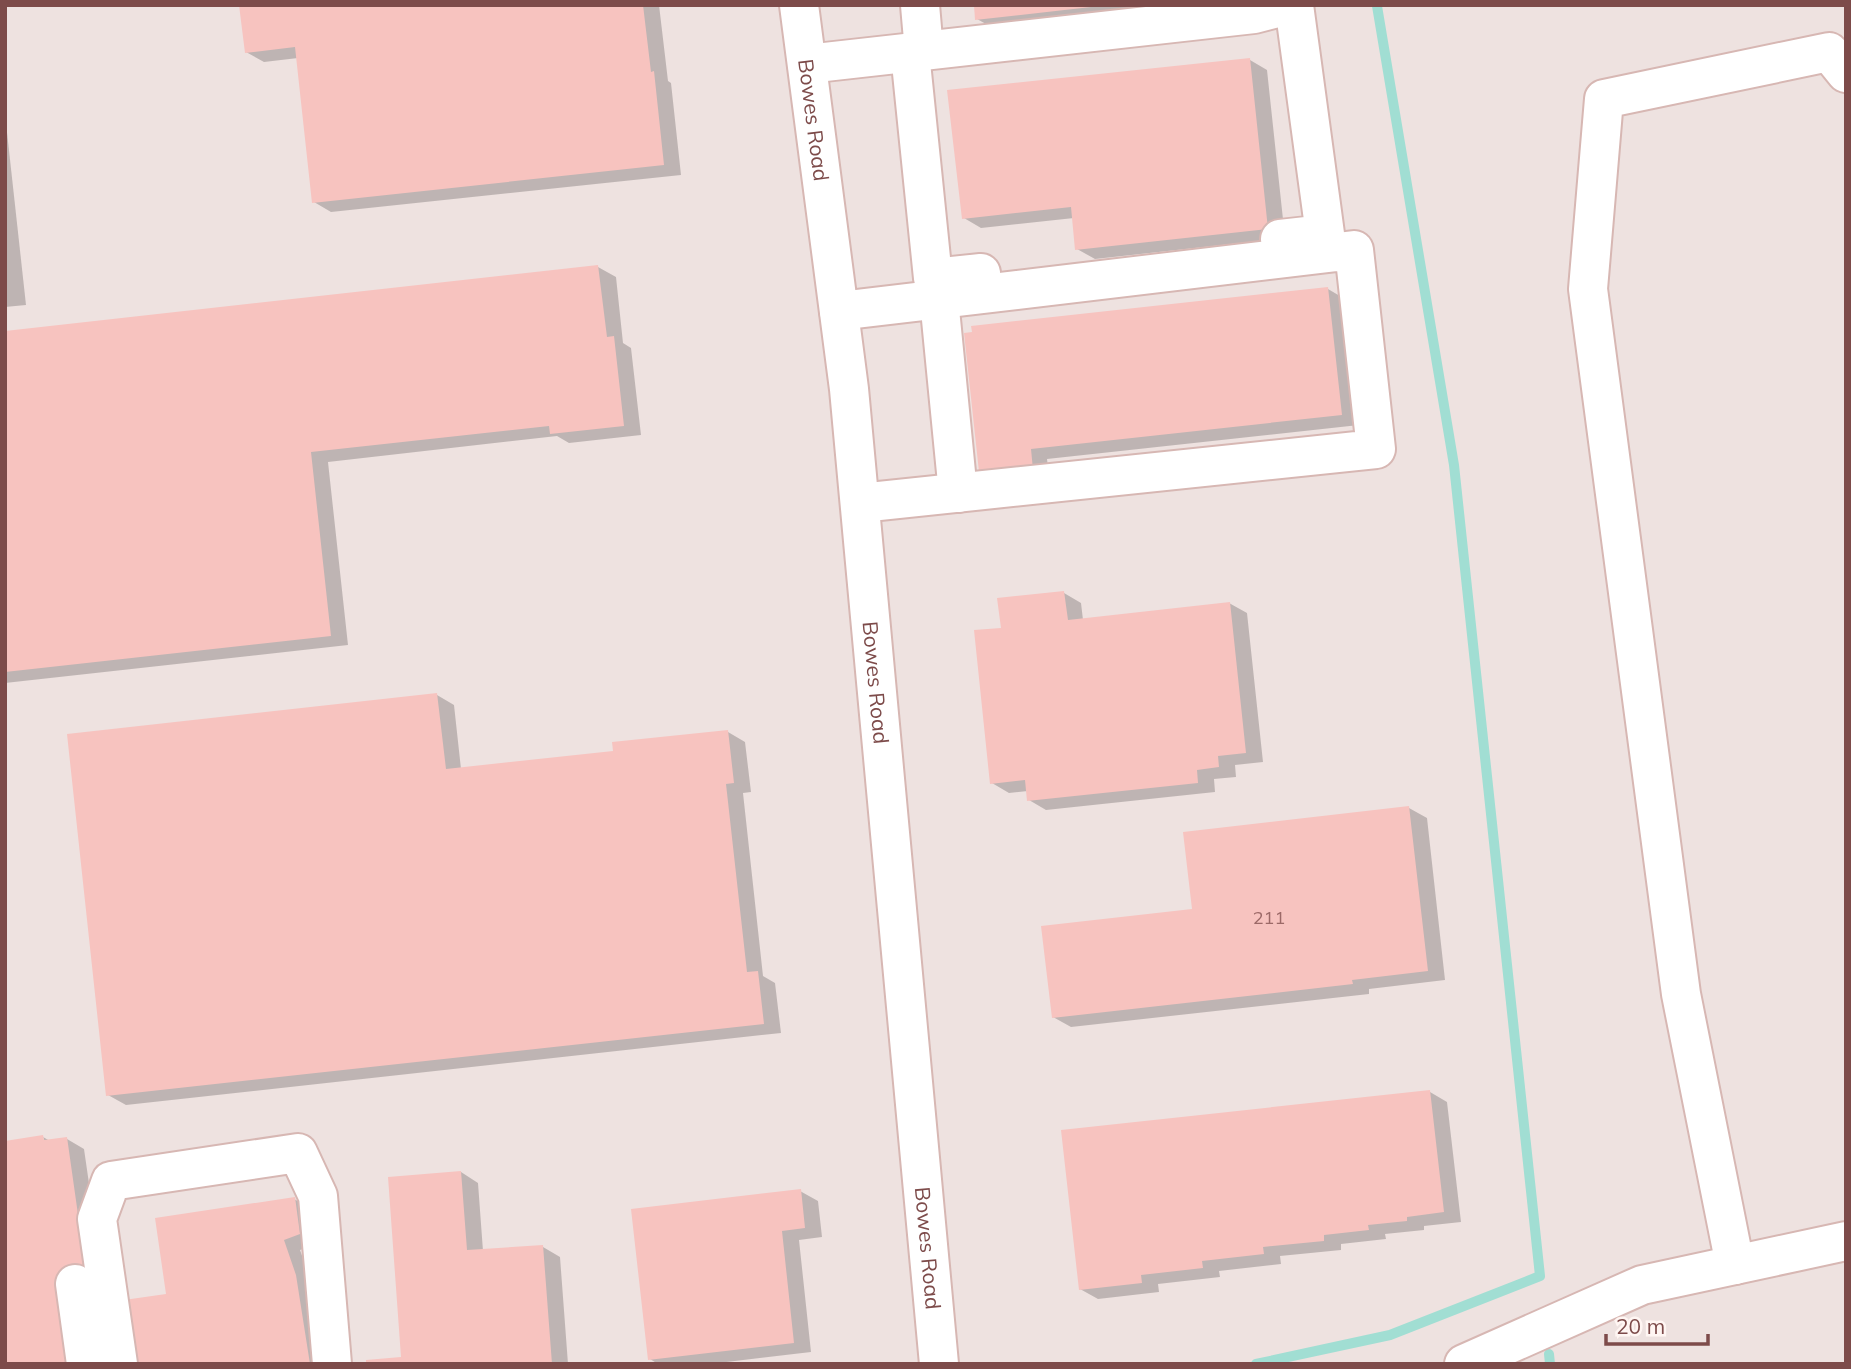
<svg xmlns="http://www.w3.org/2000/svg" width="1851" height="1369" viewBox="0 0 1851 1369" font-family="Mulish,sans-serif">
<rect width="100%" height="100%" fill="#fef0eb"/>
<!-- industrial -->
<rect fill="#eee2e0" x="5" y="5" width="1841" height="1359"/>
<!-- shadow -->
<g fill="#0003">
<polygon points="241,5 659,5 668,81 671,83 681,175 331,212 314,202 298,58 264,62 246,52"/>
<polygon points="976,5 1206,5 995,29 977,19"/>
<polygon points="1250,60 1267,70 1285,238 1095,259 1077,249 1074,218 981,228 964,218"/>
<polygon points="5,114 26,305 5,307"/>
<polygon points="598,267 616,277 623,343 631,348 641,435 569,443 557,436 328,462 348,645 5,683 5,333"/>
<polygon points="1328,289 1345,299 1359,425 1047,459 1051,490 1007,495 973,334"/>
<polygon points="1064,593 1081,603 1083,620 1229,603 1247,613 1263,762 1235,765 1236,777 1214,779 1215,792 1046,810 1029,800 1028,791 1009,793 992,783 1003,629"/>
<polygon points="437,695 454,705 461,769 615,752 728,732 745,742 751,792 743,793 763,976 775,983 781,1033 126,1105 108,1095"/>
<polygon points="1409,808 1427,818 1445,980 1369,989 1369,994 1071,1027 1053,1017 1194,911"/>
<polygon points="1430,1092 1447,1102 1461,1222 1424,1226 1424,1230 1385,1234 1386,1239 1341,1244 1341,1250 1280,1256 1281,1264 1219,1271 1220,1277 1158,1284 1159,1292 1098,1299 1080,1289"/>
<polygon points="43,1137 50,1141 67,1139 84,1149 103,1280"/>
<polygon points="461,1172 478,1183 483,1251 543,1247 560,1257 568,1364 368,1364 403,1358"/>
<polygon points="800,1191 818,1201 822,1237 799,1240 811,1352 710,1364 658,1364 650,1359"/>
<polygon points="294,1199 312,1209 317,1244 300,1250 313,1286 325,1364 128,1364 168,1295"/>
</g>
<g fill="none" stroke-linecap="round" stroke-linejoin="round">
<!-- stream -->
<g stroke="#a1ded3" stroke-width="10">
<polyline points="1549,1354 1550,1364"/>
<polyline points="1256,1364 1390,1335 1540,1276 1454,465 1377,6"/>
</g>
</g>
<!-- building -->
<g fill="#f7c3bf">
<polygon points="239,5 643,5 651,72 654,71 664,165 312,203 295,47 245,53"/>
<polygon points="974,5 1091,5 1091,7 975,20"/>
<polygon points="1250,58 1268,229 1075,250 1071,207 962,219 947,90"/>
<polygon points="598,265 607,337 614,336 624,426 550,434 549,426 311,452 331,636 5,672 5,331"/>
<polygon points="1328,287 1342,415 1031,449 1034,480 980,481 964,333 972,332 971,326"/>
<polygon points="1064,591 1068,620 1230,602 1246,753 1218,756 1219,767 1197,770 1198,783 1027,801 1025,780 990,784 974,630 1001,628 997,598"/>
<polygon points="437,693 446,769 613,751 612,742 728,730 734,783 726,784 747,972 758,971 764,1024 106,1096 67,734"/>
<polygon points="1409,806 1428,971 1352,980 1353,984 1052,1018 1041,926 1192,909 1183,832"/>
<polygon points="1430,1090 1444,1212 1407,1217 1407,1221 1368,1225 1369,1230 1324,1235 1324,1241 1263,1247 1264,1254 1202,1261 1203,1268 1141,1275 1142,1283 1079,1290 1061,1130"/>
<polygon points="43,1135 44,1140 67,1137 86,1271 74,1364 5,1364 5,1141"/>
<polygon points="461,1171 467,1250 543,1245 552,1364 366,1364 366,1360 401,1357 388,1177"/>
<polygon points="801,1189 805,1228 782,1231 794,1343 648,1360 631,1209"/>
<polygon points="295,1197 300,1234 284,1240 296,1275 310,1364 127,1364 117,1301 166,1294 155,1218"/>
</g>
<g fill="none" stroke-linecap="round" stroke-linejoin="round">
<!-- minor casing -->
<g stroke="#d7b7b3" stroke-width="42">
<g id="minor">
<path id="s1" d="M799,5L849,389L939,1364"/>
<polyline points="920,5 924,51"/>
<polyline points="910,53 933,278 981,273"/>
<polyline points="807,64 1254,14 1289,5"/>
<polyline points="1280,239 1325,234 1294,5"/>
<polyline points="939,299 958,493"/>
<polyline points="839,311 1354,250 1376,449 860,503"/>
<polyline points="1735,1265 1681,994 1588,289 1604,99 1829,52 1846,73"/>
<polyline points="75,1284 86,1364"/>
<polyline points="118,1364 97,1219 111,1181 298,1153 318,1196 332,1364"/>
<polyline points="1464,1364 1642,1285 1846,1241"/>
</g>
</g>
<!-- minor -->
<use href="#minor" stroke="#fff" stroke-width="38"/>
</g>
<g text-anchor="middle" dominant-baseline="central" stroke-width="6" stroke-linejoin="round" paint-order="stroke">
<!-- number labels -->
<g font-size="18" fill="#9c6967">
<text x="1269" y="917">211</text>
</g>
<!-- street labels -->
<g font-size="21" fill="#7d4b4a" stroke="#fff6f3">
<text stroke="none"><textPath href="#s1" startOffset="116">Bowes Road</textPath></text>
<text stroke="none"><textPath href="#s1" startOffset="682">Bowes Road</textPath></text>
<text stroke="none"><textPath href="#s1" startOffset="1250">Bowes Road</textPath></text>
</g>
</g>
<!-- border -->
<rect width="1851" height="1369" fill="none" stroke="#7d4b4a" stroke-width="14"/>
<!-- scale -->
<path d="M1606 1334v10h102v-10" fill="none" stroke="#7d4b4a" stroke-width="3.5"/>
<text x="1616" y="1334" font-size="21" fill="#7d4b4a" stroke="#fff6f3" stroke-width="5" paint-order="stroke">20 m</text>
</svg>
